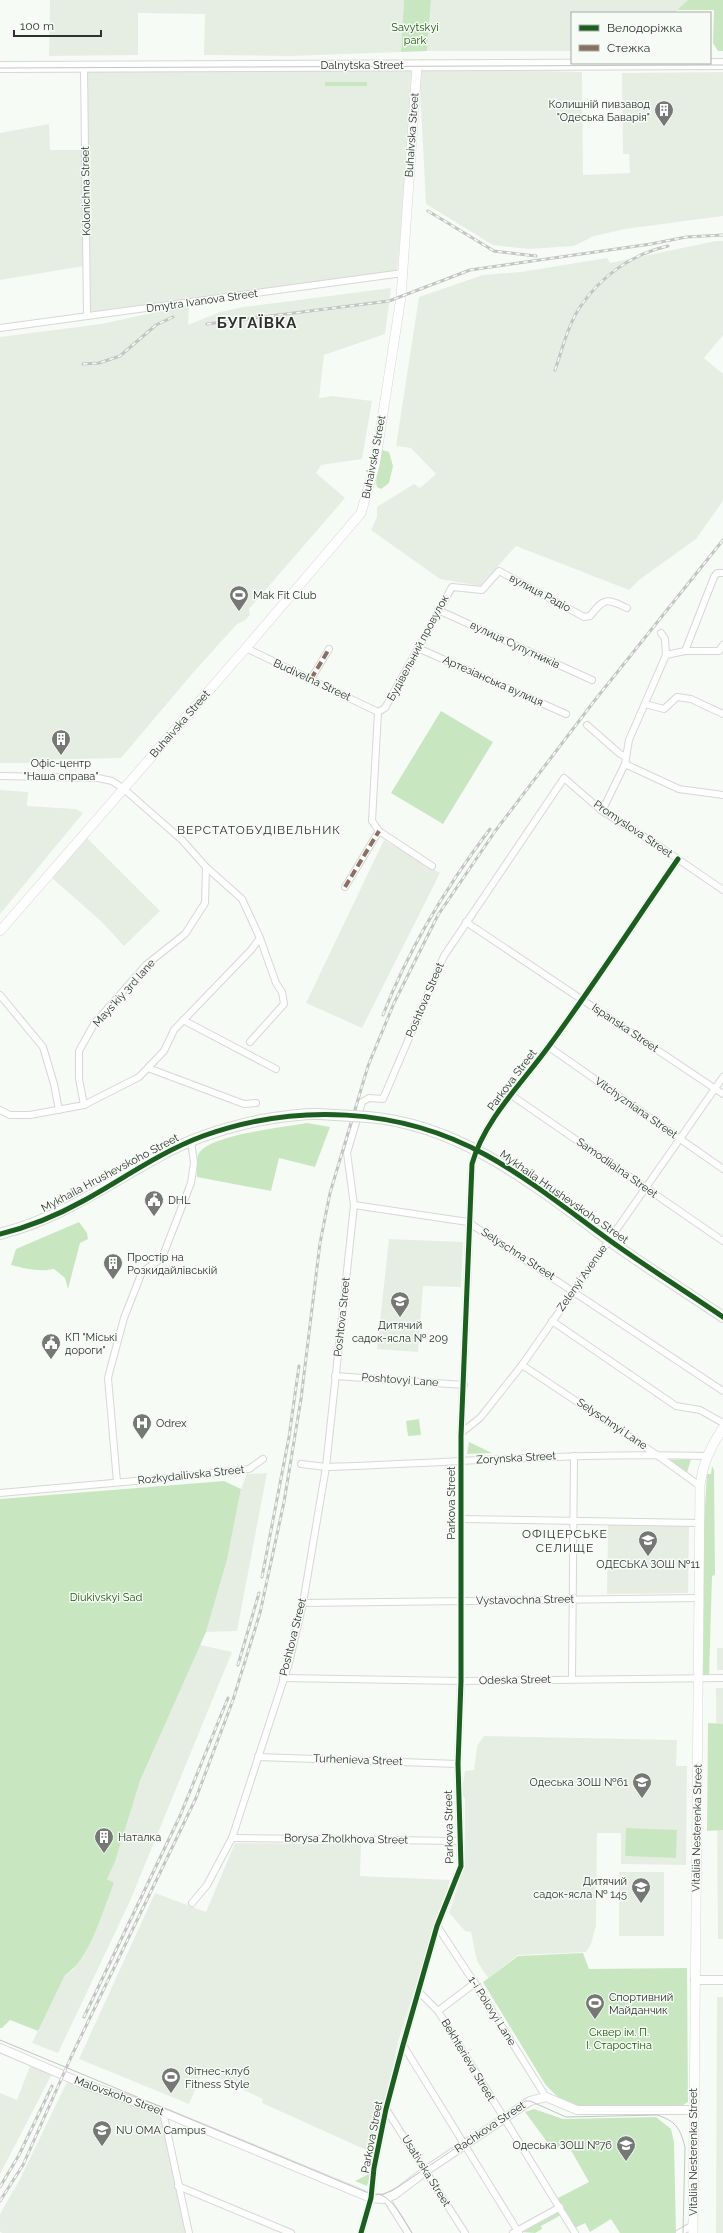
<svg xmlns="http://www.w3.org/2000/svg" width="723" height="2233" viewBox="0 0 723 2233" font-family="Raleway,sans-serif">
<rect width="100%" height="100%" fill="#f7fbf6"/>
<!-- built -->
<g fill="#e6eee4">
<polygon points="50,0 404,0 401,52 290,56 204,55 205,14 138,13 138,55 49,56"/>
<polygon points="431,0 688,0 677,10 677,13 572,13 572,51 427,51"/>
<polygon points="415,68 397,272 89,312 85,69"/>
<polygon points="419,68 582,72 583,175 630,173 629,154 623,154 622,73 723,72 723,216 625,229 594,236 574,246 528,249 493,245 426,204"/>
<polygon points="49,124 50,150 84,150 84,266 0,280 0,133"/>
<polygon points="716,241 723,241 723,335 704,358 723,374 723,501 696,539 639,580 629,590 516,546 480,586 440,579 371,530 377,517 377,507 414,484 420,488 436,474 411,448 396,446 419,297 483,275 521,272 607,258 610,263"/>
<polygon points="391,288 385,334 324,355 319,398 332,396 372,401 362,459 321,465 316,473 345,498 249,609 250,615 244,621 237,624 192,674 121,758 35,760 35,763 0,763 0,337 101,324 189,305 188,325 220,312 244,307"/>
<polygon points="0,790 28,792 27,806 76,809 83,813 0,914"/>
<polygon points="86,837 160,911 124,946 102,922 52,878"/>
<polygon points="384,840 440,873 362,1028 306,1003"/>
<polygon points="389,1239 463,1242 461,1287 423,1286 418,1352 377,1349"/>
<polygon points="267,1473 237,1631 206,1632 227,1560 241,1489 247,1474"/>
<polygon points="608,1525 689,1526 688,1593 607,1594"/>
<polygon points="200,1645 232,1652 130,1901 58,2053 32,2043 65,1975 73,1970 114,1883 107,1879 115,1862 139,1784"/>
<rect x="717" y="1648" width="6" height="22"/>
<polygon points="716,1688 723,1688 723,1939 718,1939"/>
<polygon points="484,1736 677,1740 676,1766 687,1766 686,1865 621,1864 621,1833 597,1833 596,1926 591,1944 586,1952 518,1955 488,1978 477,1961 471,1932 465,1931 449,1913 465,1864 465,1798 461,1796 465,1771 474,1770 477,1746"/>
<polygon points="235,1843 361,1844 360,1876 450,1880 398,2042 375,2154 262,2103 263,2099 203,2071 189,2104 79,2059 155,1893 206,1912"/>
<rect x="619" y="1872" width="45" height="64"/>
<polygon points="717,1997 723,1997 723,2233 716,2233"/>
<polygon points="30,2066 52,2074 0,2174 0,2093 17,2100"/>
<polygon points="67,2082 160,2114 187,2233 2,2233 0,2231 0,2214 20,2179"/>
</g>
<!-- green -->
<g fill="#c8e7c1">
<polygon points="404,0 431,0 427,51 401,52"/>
<polygon points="688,0 723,0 723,51 718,51 713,43 714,10 677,10"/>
<rect x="325" y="82" width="42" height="4"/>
<polygon points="382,450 389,452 393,466 389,483 381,489 377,487 376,482"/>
<polygon points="441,711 493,742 443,824 391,793"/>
<path d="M307,1123L330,1127L315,1167L279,1158L271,1191L197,1177C197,1171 196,1161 198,1155C206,1135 286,1127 307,1123Z"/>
<path d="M79,1222L87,1233L88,1239L80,1243L68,1289L65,1278L54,1269C39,1272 27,1269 11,1265L16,1249Z"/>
<polygon points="419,1419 421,1435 408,1436 406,1421"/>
<polygon points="469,1442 492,1453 467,1454"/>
<polygon points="691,1459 687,1473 669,1460"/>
<polygon points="712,1466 714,1470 715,1575 712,1576 709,1678 703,1676 704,1521 707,1474 711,1474"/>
<path d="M224,1481L241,1489L227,1560L206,1632L140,1781L115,1862L107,1879L114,1883C103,1909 90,1960 65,1975L38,2031L10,2020L2,2028H0V1499Z"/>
<polygon points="708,1723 723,1724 723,1830 707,1831"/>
<polygon points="626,1828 677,1830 676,1858 625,1856"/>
<path d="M583,1953L589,1969L687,1968L688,2102L678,2108L580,2106C563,2103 556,2096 545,2084L483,1982L518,1956Z"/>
<polygon points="534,2109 563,2119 656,2117 671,2129 674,2142 676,2233 620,2233 611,2219 590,2232 585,2223 573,2229 558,2198 589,2182 567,2143 553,2150 525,2112"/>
<polygon points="371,2173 367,2186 355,2181"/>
<polygon points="559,2212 561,2215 541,2226 542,2229 535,2233 522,2232"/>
</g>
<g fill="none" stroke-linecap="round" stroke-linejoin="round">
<!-- minor casing -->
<g stroke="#d5d8d4" stroke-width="8">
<g id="minor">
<polyline points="84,67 87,316"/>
<polyline points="0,328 403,273"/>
<polyline points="438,610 592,680"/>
<polyline points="246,648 378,712"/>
<polyline points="420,649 566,714"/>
<polyline points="685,651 714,577 717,573 723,573"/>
<polyline points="666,655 685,651 719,651 723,645"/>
<polyline points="311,679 329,649"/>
<polyline points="645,704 664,709 677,697 691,699 723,714"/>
<path d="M378,712L385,708L452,587L482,590L499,571L584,617L590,616C604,598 606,598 627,608"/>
<polyline points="378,712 372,821 379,831 432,866"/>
<polyline points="587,725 620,754 626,757"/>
<polyline points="625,764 679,789 723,795"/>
<polyline points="0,776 98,778 112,781 124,789 182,840 206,867 205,903 185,934 146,965 94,1024 79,1051 79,1079 84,1105"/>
<polyline points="602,811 625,764 629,740 666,655 665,639 661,633"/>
<polyline points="345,887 379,831"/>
<polyline points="466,922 723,1094"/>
<polyline points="0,995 43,1047 54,1084 59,1110"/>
<polyline points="183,1020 276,1069"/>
<polyline points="250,1042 284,1004 282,992 276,983 260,938"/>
<polyline points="549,1047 723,1169"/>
<polyline points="148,1068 244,1104 256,1103"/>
<polyline points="511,1095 723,1241"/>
<polyline points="0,1110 10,1115 30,1115 84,1105 139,1077 164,1051 174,1030 251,950 260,938 242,899 206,867"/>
<polyline points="354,1205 468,1222 723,1391"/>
<polyline points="552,1321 676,1406 700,1410 723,1423"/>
<polyline points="522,1365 657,1455 700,1486"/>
<polyline points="335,1376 464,1385"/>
<polyline points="461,1433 480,1418 522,1365 723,1077"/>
<path d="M301,1464L326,1467C453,1463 579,1452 707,1456"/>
<polyline points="117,1482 108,1378 110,1370 124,1318 142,1272 162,1258 191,1183 194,1163 191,1141"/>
<polyline points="0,1493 169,1478 249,1469 263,1459"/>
<polyline points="461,1519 699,1523"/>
<polyline points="303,1603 699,1598"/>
<polyline points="283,1678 461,1681 723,1678"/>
<polyline points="572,1679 574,1456"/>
<polyline points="258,1757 458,1764"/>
<polyline points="232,1838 460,1841"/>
<polyline points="192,1903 207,1885 232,1838 289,1663 303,1603 326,1467 354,1205 347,1153 362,1102 369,1098 383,1099 444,956 564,778 602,811 653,842 723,890"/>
<polyline points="437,1926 476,1985 546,2097"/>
<polyline points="419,1992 438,2011 575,2233"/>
<polyline points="438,2011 475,1983"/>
<polyline points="403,2045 519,2233"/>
<polyline points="386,2109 465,2233"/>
<polyline points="163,2112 189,2233"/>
<polyline points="178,2186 291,2233"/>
<polyline points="386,2198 408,2233"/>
<path d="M361,2233L371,2198L374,2168L386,2109L403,2045L437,1926L461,1866L458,1764L461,1681V1436L472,1164C484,1120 523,1082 549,1046C594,985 635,921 678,859"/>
<polyline points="513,2233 560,2207"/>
<polyline points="679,2233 693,2225"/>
</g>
</g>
<!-- tertiary casing -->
<g stroke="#d5d8d4" stroke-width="10">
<g id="tertiary">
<polyline points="695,1980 723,1980"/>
<polyline points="0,2048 84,2084 163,2112 371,2198 383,2199 394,2195 427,2170 530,2101 546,2097 577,2110 693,2110"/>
</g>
</g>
<!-- secondary casing -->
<g stroke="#d5d8d4" stroke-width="10">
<g id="secondary">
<polyline points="0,931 246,648 361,513 375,465 401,297 417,65"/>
<path d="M693,2233L700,1486C703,1463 710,1447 723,1428"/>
</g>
</g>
<!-- primary casing -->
<g stroke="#d5d8d4" stroke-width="12">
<g id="primary">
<polyline points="0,67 723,64"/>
<path d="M368,1117C465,1125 542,1191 617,1246C652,1271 688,1293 723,1317"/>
<path d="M0,1234C64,1217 107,1184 163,1154C194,1137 228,1127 261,1120C280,1117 299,1113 319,1114"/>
</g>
</g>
<!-- minor -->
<use href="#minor" stroke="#fefefe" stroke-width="6"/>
<!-- tertiary -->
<use href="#tertiary" stroke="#fefefe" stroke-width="8"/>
<!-- secondary -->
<use href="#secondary" stroke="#fefefe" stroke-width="9"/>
<!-- primary -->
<use href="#primary" stroke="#fefefe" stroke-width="10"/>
<!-- tram -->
<g stroke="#c3c5c3" stroke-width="1">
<polyline points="0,68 723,65"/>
<path d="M0,2040L373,2195L384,2194L398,2187L525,2101H530L566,2117L657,2115C675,2121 680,2127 685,2147L683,2233"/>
<path d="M379,2194C395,2200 403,2219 412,2233"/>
</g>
<!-- rail casing -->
<g stroke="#c3c5c3" stroke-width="3">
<g id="rail">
<polyline points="428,211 494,251 536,256"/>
<polyline points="207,324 389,301 470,270 651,244 686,237 723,235"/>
<polyline points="83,364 99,363 120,356 156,325 173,317"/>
<path d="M555,370C562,350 568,325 580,307C601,276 632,254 668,246"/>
<path d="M383,1015C409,948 446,887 490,829"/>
<polyline points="262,1577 289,1437 299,1366"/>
<polyline points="238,1665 259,1593"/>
<polyline points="84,2017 180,1816 228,1698"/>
<polyline points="0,2187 19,2155 52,2086"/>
<polyline points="0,2201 23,2165 72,2055 196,1798 233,1700 260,1613 284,1502 301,1399 320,1243 330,1193 368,1066 394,1003 438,915 496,830 595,700 723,540"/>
</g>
</g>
<!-- rail -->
<use href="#rail" stroke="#f6fcf5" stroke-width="1.5" stroke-dasharray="4.5" stroke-linecap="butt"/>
<!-- primary-bridge casing -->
<g stroke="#d5d8d4" stroke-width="12" stroke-linecap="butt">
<polyline id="primary-bridge" points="319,1114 368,1117"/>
</g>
<!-- primary-bridge -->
<use href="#primary-bridge" stroke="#fefefe" stroke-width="10"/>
<!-- quiet -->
<g stroke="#8d6e63" stroke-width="4" stroke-dasharray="8 4" stroke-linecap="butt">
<polyline points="311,679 329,649"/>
<polyline points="345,887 379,831"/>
</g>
<!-- cycleway casing -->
<g stroke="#f6fcf5" stroke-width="8">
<g id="cycleway">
<path d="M0,1234C29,1227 56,1216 83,1201C123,1179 160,1152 203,1136C295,1103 399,1107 486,1155C533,1181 575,1216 619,1247C653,1271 688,1293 723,1317"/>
<path d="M361,2233L371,2198L374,2168L386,2109L403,2045L437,1926L461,1866L458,1764L461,1681V1436L472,1164C484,1120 523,1082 549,1046C594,985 635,921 678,859"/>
</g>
</g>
<!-- cycleway -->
<use href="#cycleway" stroke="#1b5e20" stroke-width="5"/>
</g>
<!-- icons -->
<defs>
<g id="building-pin" transform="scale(1)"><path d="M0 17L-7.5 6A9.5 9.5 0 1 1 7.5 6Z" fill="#757875" stroke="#f6fcf5"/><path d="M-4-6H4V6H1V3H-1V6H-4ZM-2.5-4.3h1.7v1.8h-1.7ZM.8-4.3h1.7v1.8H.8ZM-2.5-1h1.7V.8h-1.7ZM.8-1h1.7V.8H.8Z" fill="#fff"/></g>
<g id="stadium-pin" transform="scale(1)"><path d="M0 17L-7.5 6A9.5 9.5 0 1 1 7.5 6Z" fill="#757875" stroke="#f6fcf5"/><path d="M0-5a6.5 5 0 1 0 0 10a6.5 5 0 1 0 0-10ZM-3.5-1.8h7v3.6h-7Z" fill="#fff"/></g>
<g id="civic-pin" transform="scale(1)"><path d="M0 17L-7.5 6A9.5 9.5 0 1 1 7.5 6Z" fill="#757875" stroke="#f6fcf5"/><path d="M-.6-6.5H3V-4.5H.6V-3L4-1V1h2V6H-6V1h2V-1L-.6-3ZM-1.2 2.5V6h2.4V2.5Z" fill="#fff"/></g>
<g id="school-pin" transform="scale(1)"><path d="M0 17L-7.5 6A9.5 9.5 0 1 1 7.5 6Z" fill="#757875" stroke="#f6fcf5"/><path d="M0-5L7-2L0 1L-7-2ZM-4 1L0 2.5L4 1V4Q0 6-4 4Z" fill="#fff"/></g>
<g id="hospital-pin" transform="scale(1)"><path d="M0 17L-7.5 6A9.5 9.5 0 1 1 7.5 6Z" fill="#757875" stroke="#f6fcf5"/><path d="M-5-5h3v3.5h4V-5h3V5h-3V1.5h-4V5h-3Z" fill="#fff"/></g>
<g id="university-pin" transform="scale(1)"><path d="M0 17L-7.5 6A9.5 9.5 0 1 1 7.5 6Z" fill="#757875" stroke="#f6fcf5"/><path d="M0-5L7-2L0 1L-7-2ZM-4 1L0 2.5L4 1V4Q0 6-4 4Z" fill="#fff"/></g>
</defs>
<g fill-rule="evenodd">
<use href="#building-pin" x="664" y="110"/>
<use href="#stadium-pin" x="239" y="595"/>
<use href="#building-pin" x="61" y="739"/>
<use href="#civic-pin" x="154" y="1200"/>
<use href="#building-pin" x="113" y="1263"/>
<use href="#school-pin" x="400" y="1301"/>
<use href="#civic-pin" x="51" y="1343"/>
<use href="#hospital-pin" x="142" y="1423"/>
<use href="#school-pin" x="648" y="1540"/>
<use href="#school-pin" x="642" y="1782"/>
<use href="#building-pin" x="104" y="1837"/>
<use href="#school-pin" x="641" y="1887"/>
<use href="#stadium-pin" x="595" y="2003"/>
<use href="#stadium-pin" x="171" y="2077"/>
<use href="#university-pin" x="102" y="2130"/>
<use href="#school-pin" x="626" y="2145"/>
</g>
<g text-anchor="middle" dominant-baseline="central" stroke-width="3" stroke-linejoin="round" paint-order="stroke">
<!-- park labels -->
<g font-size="11" fill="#1d570b" stroke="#f6fcf5">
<text x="415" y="27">Savytskyi<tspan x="415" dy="13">park</tspan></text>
<text x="106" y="1597">Diukivskyi Sad</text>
<text x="619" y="2032">Сквер ім. П.<tspan x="619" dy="13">І. Старостіна</tspan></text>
</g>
<!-- street labels -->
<g font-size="11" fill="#2f312f" stroke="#f6fcf5">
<text x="362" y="65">Dalnytska Street</text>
<text transform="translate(412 135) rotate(-86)">Buhaivska Street</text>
<text transform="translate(86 191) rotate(-91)">Kolonichna Street</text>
<text transform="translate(202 301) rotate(-8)">Dmytra Ivanova Street</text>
<text transform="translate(374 457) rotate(-79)">Buhaivska Street</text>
<text transform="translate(540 593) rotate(28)">вулиця Радіо</text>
<text transform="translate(515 645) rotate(25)">вулиця Супутників</text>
<text transform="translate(418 648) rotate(-62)">Будівельний провулок</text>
<text transform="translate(312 680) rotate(25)">Budivelna Street</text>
<text transform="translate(493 681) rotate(24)">Артезіанська вулиця</text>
<text transform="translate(180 724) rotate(-49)">Buhaivska Street</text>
<text transform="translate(633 829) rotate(34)">Promyslova Street</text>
<text transform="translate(124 993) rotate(-48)">Mays'kiy 3rd lane</text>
<text transform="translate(425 1000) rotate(-67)">Poshtova Street</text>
<text transform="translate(625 1028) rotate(34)">Ispanska Street</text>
<text transform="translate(512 1080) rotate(-53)">Parkova Street</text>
<text transform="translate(636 1108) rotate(35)">Vitchyzniana Street</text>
<text transform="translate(617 1168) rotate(35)">Samodiialna Street</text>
<text transform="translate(110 1173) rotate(-28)">Mykhaila Hrushevskoho Street</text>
<text transform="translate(564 1197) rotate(35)">Mykhaila Hrushevskoho Street</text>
<text transform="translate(518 1254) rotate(33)">Selyschna Street</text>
<text transform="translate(582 1278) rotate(-55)">Zelenyi Avenue</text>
<text transform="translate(342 1317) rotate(-84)">Poshtova Street</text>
<text transform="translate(400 1380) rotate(4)">Poshtovyi Lane</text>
<text transform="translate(612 1424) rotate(34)">Selyschnyi Lane</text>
<text transform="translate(516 1458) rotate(-3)">Zorynska Street</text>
<text transform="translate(191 1475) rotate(-6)">Rozkydailivska Street</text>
<text transform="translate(451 1503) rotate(-90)">Parkova Street</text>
<text transform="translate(525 1600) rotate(-1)">Vystavochna Street</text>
<text transform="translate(293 1637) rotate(-76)">Poshtova Street</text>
<text transform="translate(515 1680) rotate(-1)">Odeska Street</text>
<text transform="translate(358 1760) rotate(2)">Turhenieva Street</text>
<text transform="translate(449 1827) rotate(-91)">Parkova Street</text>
<text transform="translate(697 1828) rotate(-89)">Vitaliia Nesterenka Street</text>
<text transform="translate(346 1839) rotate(1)">Borysa Zholkhova Street</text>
<text transform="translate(492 2011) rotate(58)">1-i Polovyi Lane</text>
<text transform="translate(468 2060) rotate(59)">Bekhterieva Street</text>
<text transform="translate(119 2096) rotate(20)">Malovskoho Street</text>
<text transform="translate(490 2127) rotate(-34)">Rachkova Street</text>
<text transform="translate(372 2137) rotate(-79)">Parkova Street</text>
<text transform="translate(693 2152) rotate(-90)">Vitaliia Nesterenka Street</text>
<text transform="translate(426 2171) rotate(58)">Usativska Street</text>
</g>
<!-- poi labels -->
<g font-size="11" fill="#2f312f" stroke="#f6fcf5" text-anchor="start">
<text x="650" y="104" text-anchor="end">Колишній пивзавод<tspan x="650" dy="13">"Одеська Баварія"</tspan></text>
<text x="253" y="595">Mak Fit Club</text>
<text x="61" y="763" text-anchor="middle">Офіс-центр<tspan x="61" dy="13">"Наша справа"</tspan></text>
<text x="168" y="1200">DHL</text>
<text x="127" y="1257">Простір на<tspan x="127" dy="13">Розкидайлівській</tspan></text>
<text x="400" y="1325" text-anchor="middle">Дитячий<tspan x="400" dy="13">садок-ясла № 209</tspan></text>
<text x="65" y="1337">КП "Міські<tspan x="65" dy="13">дороги"</tspan></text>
<text x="156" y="1423">Odrex</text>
<text x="648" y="1564" text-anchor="middle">ОДЕСЬКА ЗОШ №11</text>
<text x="628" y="1782" text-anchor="end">Одеська ЗОШ №61</text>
<text x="118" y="1837">Наталка</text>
<text x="627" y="1881" text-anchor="end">Дитячий<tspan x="627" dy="13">садок-ясла № 145</tspan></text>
<text x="609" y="1997">Спортивний<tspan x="609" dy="13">Майданчик</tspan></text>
<text x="185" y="2071">Фітнес-клуб<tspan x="185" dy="13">Fitness Style</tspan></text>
<text x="116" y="2130">NU OMA Campus</text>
<text x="612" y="2145" text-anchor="end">Одеська ЗОШ №76</text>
</g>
<!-- neighbourhood labels -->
<g font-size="12" letter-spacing="1" fill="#2f312f" stroke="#f6fcf5">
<text x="259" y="830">ВЕРСТАТОБУДІВЕЛЬНИК</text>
<text x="565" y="1534">ОФІЦЕРСЬКЕ<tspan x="565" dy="14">СЕЛИЩЕ</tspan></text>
</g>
<!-- district labels -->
<g font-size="15" font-weight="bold" letter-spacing="1" fill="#2f312f" stroke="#f6fcf5">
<text x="257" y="323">БУГАЇВКА</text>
</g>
</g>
<!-- legend -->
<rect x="571" y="12" width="140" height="52" fill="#f6fcf5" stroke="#a6aba6"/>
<rect x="579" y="25" width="20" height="6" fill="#1b5e20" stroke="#a6aba6"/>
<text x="607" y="32" font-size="12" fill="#2f312f">Велодоріжка</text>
<rect x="579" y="45" width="20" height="6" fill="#8d6e63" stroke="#a6aba6"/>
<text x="607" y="52" font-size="12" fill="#2f312f">Стежка</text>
<!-- scale -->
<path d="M14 30v6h87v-6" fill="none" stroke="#2f312f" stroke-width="2"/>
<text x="20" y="30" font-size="12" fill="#2f312f" stroke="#f6fcf5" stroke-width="3" paint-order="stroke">100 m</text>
</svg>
